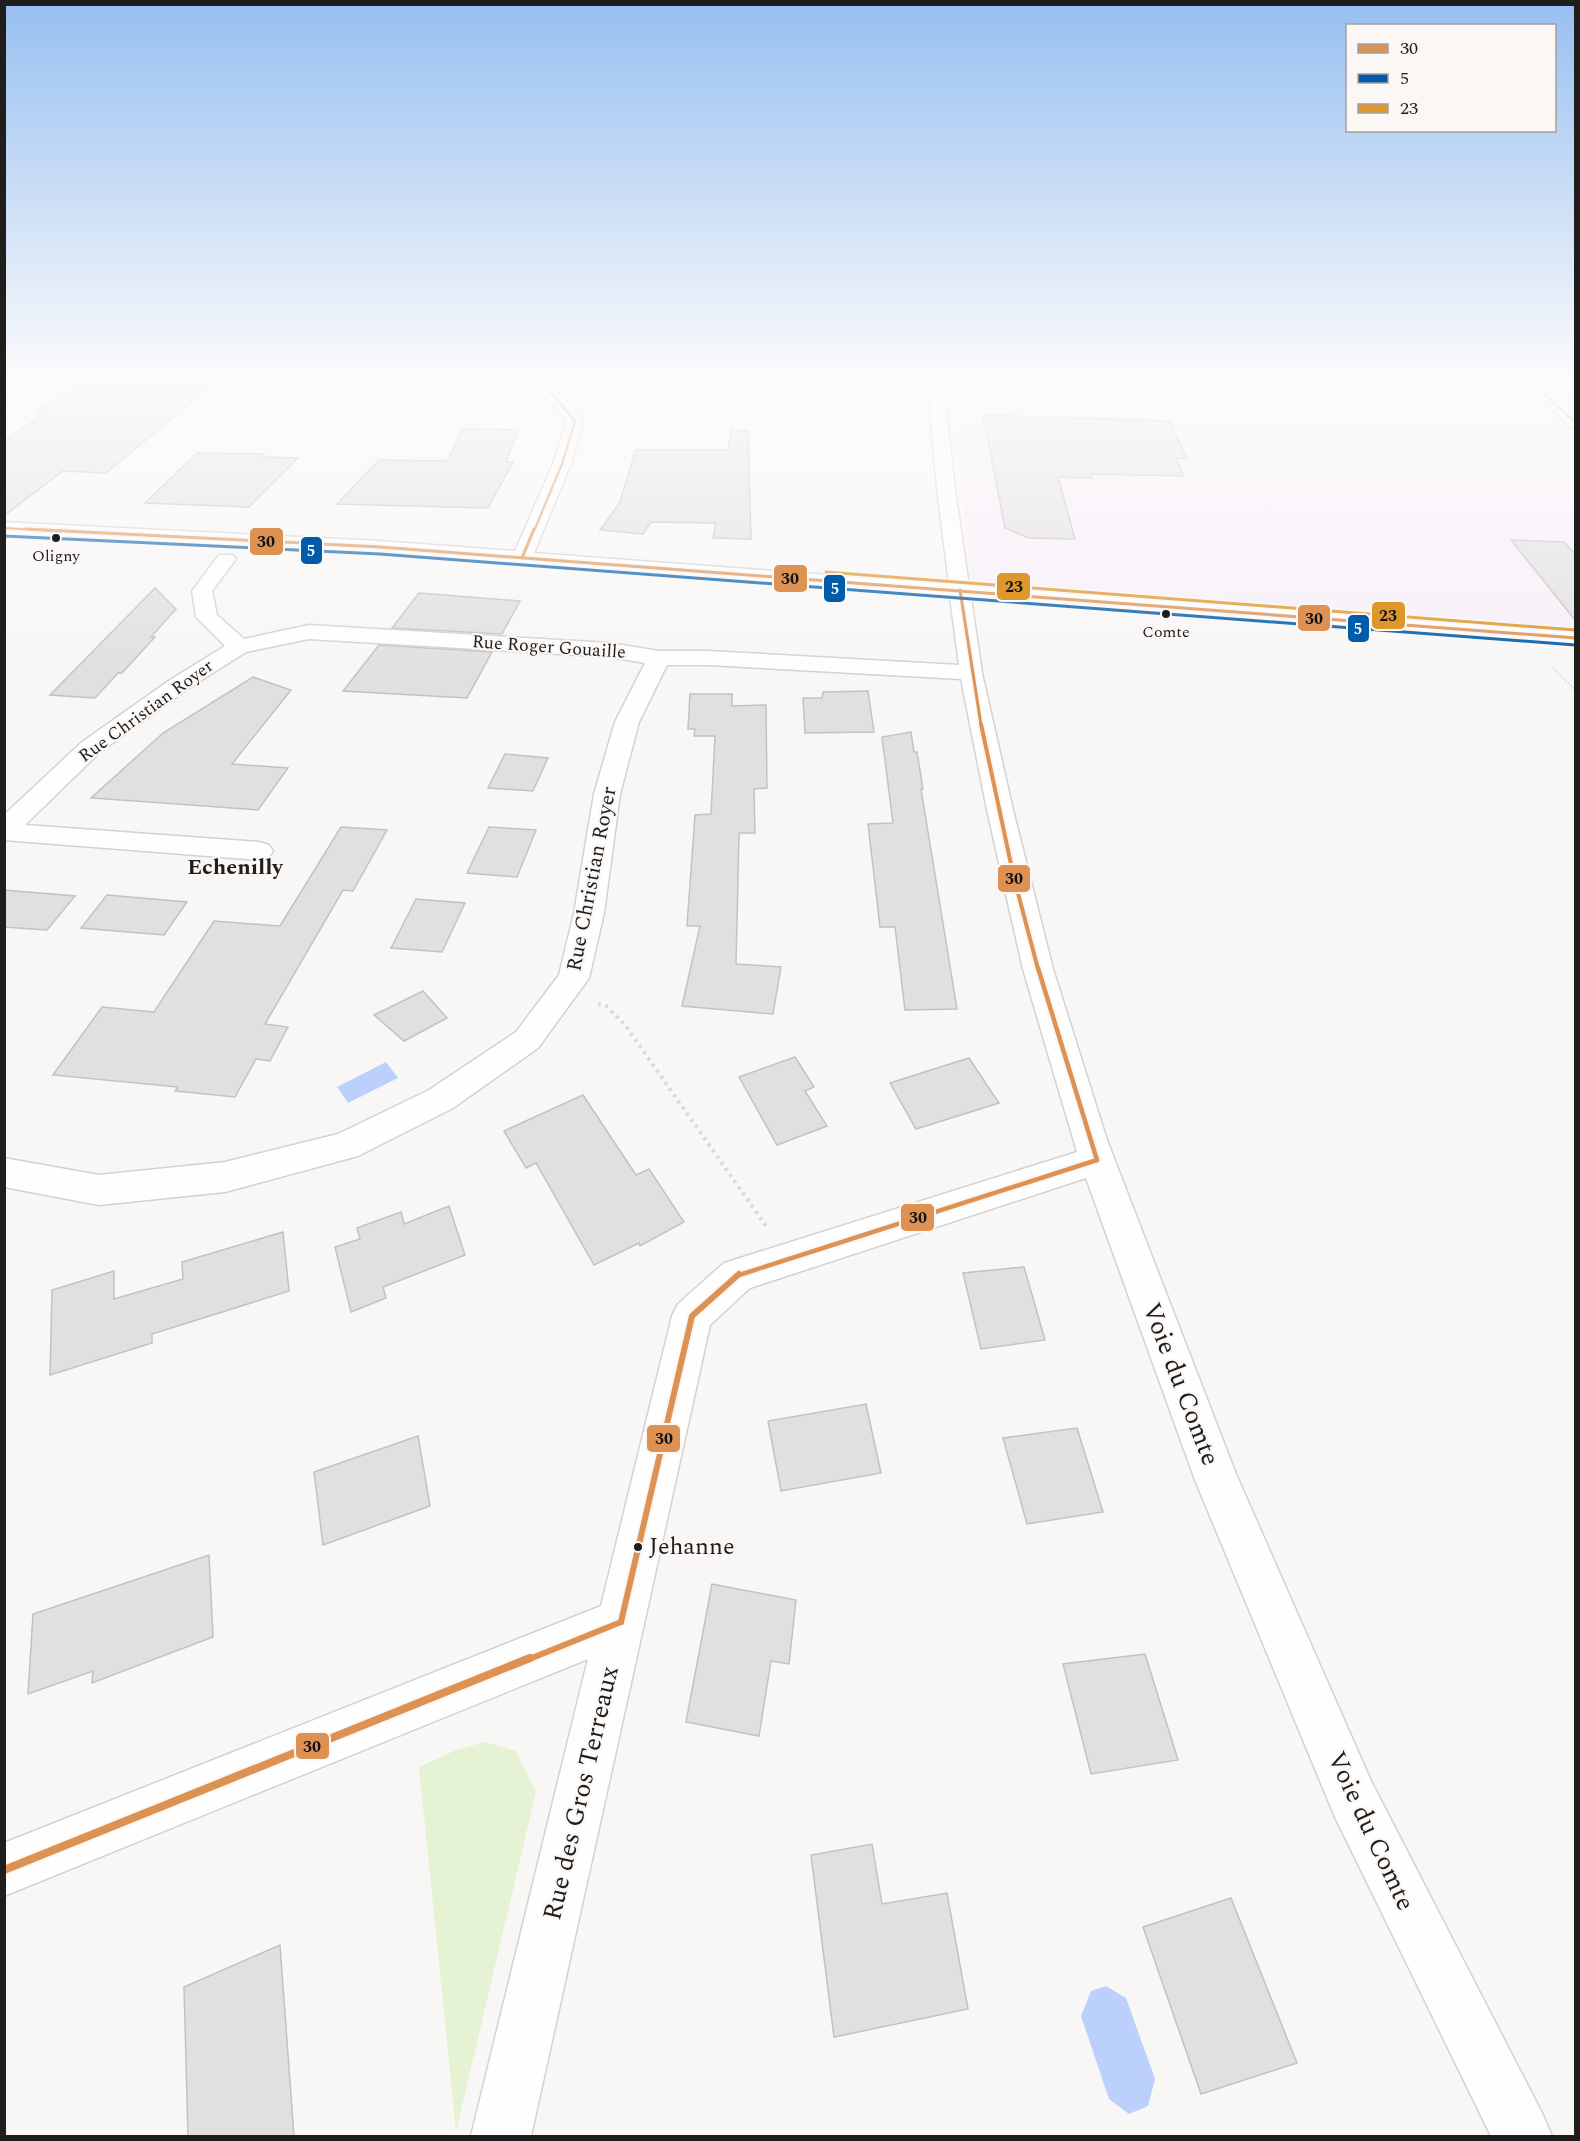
<svg xmlns="http://www.w3.org/2000/svg" width="1580" height="2141" viewBox="0 0 1580 2141" font-family="Spectral,serif">
<rect width="100%" height="100%" fill="#f9f7f6"/>
<!-- industrial -->
<polygon fill="#f7eff9" points="945,375 1575,375 1575,637 972,590 958,458"/>
<!-- green -->
<g fill="#e5f3d4">
<polygon points="541,375 726,375 562,392"/>
<polygon points="485,1742 516,1751 536,1792 456,2132 419,1767 456,1750"/>
</g>
<!-- water -->
<g fill="#bbd0fc">
<polygon points="386,1062 398,1078 348,1103 337,1087"/>
<polygon points="1106,1986 1126,1998 1155,2079 1148,2106 1129,2114 1109,2099 1081,2016 1091,1991"/>
</g>
<!-- building -->
<g fill="#e2e0df" stroke="#c3c2c1" stroke-width="1.5">
<polygon points="91,375 224,375 106,473 63,471 4,516 4,441 44,414 36,413 43,408 39,408"/>
<polygon points="983,415 1170,421 1187,459 1176,458 1183,476 1091,474 1092,478 1058,477 1075,539 1029,538 1005,528"/>
<polygon points="462,429 518,430 506,462 513,462 488,508 337,504 379,460 447,461"/>
<polygon points="731,430 748,431 751,539 713,538 716,523 651,522 643,534 600,530 619,504 636,450 728,450"/>
<polygon points="197,453 264,454 261,457 298,458 249,507 145,503"/>
<polygon points="1511,540 1564,542 1575,554 1575,620"/>
<polygon points="155,588 176,609 151,637 155,637 122,673 118,673 95,698 50,695"/>
<polygon points="419,593 520,601 502,634 392,628"/>
<polygon points="379,645 492,652 467,698 343,691"/>
<polygon points="253,677 291,690 232,764 288,768 258,810 91,798 163,733"/>
<polygon points="868,691 874,732 805,733 803,698 822,698 823,692"/>
<polygon points="690,694 732,694 732,706 766,705 767,788 754,789 755,833 739,833 736,964 781,967 773,1014 682,1006 700,926 687,926 695,815 711,814 715,736 694,736 695,729 688,729"/>
<polygon points="911,732 914,752 917,752 923,789 921,789 957,1009 905,1010 895,927 880,927 868,824 893,823 882,737"/>
<polygon points="505,754 548,758 533,791 488,788"/>
<polygon points="341,827 387,830 353,891 343,890 265,1024 288,1027 270,1061 256,1059 235,1097 175,1091 178,1087 53,1075 102,1007 154,1012 214,921 280,926"/>
<polygon points="489,827 536,830 517,877 467,873"/>
<polygon points="4,890 75,896 47,930 4,927"/>
<polygon points="107,895 187,902 164,935 81,928"/>
<polygon points="416,899 465,903 442,952 391,948"/>
<polygon points="423,991 447,1018 404,1041 374,1015"/>
<polygon points="795,1057 814,1087 805,1091 827,1126 777,1145 739,1077"/>
<polygon points="969,1058 999,1103 916,1129 890,1083"/>
<polygon points="583,1095 636,1175 649,1169 684,1222 640,1246 639,1243 594,1265 536,1163 526,1168 504,1131"/>
<polygon points="449,1206 465,1255 383,1287 386,1298 351,1312 335,1247 360,1239 357,1228 401,1212 404,1224"/>
<polygon points="283,1232 289,1291 152,1334 152,1343 50,1375 52,1290 114,1271 114,1299 183,1279 182,1262"/>
<polygon points="1024,1267 1045,1340 981,1349 963,1273"/>
<polygon points="866,1404 881,1473 781,1491 768,1421"/>
<polygon points="1077,1428 1103,1512 1027,1524 1003,1438"/>
<polygon points="418,1436 430,1506 323,1545 314,1472"/>
<polygon points="209,1555 213,1637 92,1683 93,1671 28,1694 33,1614"/>
<polygon points="712,1584 796,1600 789,1664 771,1661 759,1736 686,1722"/>
<polygon points="1145,1654 1178,1760 1091,1774 1063,1664"/>
<polygon points="872,1844 882,1904 947,1893 968,2009 834,2037 811,1855"/>
<polygon points="1231,1898 1297,2063 1201,2094 1143,1927"/>
<polygon points="280,1945 294,2136 188,2136 184,1987"/>
</g>
<g fill="none" stroke-linecap="round" stroke-linejoin="round">
<!-- minor casing -->
<g stroke="#d3d2d1" stroke-width="3">
<g id="minor">
<polygon points="45,375 63,375 24,402 4,407 4,397 13,395"/>
<polygon points="519,375 535,375 559,392 583,421 571,464 534,553 949,584 937,489 927,375 942,375 955,489 969,586 1576,631 1576,645 971,598 982,673 1013,810 1053,969 1107,1140 1236,1474 1371,1781 1543,2115 1552,2136 1491,2136 1335,1817 1195,1480 1086,1178 750,1288 710,1325 531,2136 471,2136 588,1659 4,1896 4,1843 601,1606 672,1316 678,1304 724,1263 1077,1152 1023,969 987,810 961,679 709,665 667,665 639,722 620,794 604,913 589,978 538,1048 453,1108 358,1156 225,1192 99,1205 4,1187 4,1158 99,1175 225,1162 338,1134 429,1090 516,1032 559,975 574,913 594,794 615,722 645,663 610,657 309,639 246,652 186,690 100,752 25,825 259,842 269,845 273,851 269,857 259,860 4,840 4,815 82,742 170,680 225,646 196,617 192,591 219,555 233,555 236,559 212,591 217,615 244,639 309,625 610,643 659,651 709,651 959,665 950,597 380,553 4,534 4,522 380,541 515,551 553,464 567,421 547,398"/>
<polygon points="1516,375 1532,375 1576,414 1576,428 1570,427"/>
</g>
</g>
<!-- path-far1 -->
<g stroke="#dadad9" stroke-width="2" stroke-dasharray="1.5 2" stroke-linecap="butt">
<polyline points="590,391 747,375"/>
<polyline points="1553,668 1576,691"/>
</g>
<!-- path -->
<polyline stroke="#dadad9" stroke-width="4" stroke-dasharray="3 4.5" stroke-linecap="butt" points="598,1004 606,1006 625,1025 766,1226"/>
<!-- minor -->
<use href="#minor" fill="#fefefe" fill-rule="evenodd"/>
<!-- bus-1-far5 casing -->
<g stroke="#faf7f5" stroke-width="4.5">
<g id="bus-1-far5">
<polyline points="526,375 553,395 575,421 562,464 534,531"/>
<polyline points="1523,375 1576,423"/>
<polyline points="4,528 56,531"/>
</g>
</g>
<!-- bus-1-far4 casing -->
<g stroke="#faf7f5" stroke-width="6">
<g id="bus-1-far4">
<polyline points="26,529 380,547 1576,638"/>
<polyline points="522,558 534,529"/>
<polyline points="960,590 981,725"/>
</g>
</g>
<!-- bus-1-far3 casing -->
<g stroke="#faf7f5" stroke-width="8">
<polyline id="bus-1-far3" points="981,724 1014,878 1038,969"/>
</g>
<!-- bus-1-far2 casing -->
<g stroke="#faf7f5" stroke-width="9">
<g id="bus-1-far2">
<polyline points="1038,968 1097,1160"/>
<polyline points="736,1276 1097,1160"/>
</g>
</g>
<!-- bus-1-far1 casing -->
<g stroke="#faf7f5" stroke-width="10">
<g id="bus-1-far1">
<polyline points="621,1622 692,1316 739,1274"/>
<polyline points="527,1660 621,1622"/>
</g>
</g>
<!-- bus-1 casing -->
<g stroke="#faf7f5" stroke-width="12">
<polyline id="bus-1" points="4,1870 530,1658"/>
</g>
<!-- bus-2 casing -->
<g stroke="#faf7f5" stroke-width="6">
<polyline id="bus-2" points="4,536 380,554 1575,645"/>
</g>
<!-- bus-3 casing -->
<g stroke="#faf7f5" stroke-width="6">
<polyline id="bus-3" points="826,572 1576,630"/>
</g>
<!-- bus-1-far5 -->
<use href="#bus-1-far5" stroke="#dd9254" stroke-width="2"/>
<!-- bus-1-far4 -->
<use href="#bus-1-far4" stroke="#dd9254" stroke-width="3"/>
<!-- bus-1-far3 -->
<use href="#bus-1-far3" stroke="#dd9254" stroke-width="4"/>
<!-- bus-1-far2 -->
<use href="#bus-1-far2" stroke="#dd9254" stroke-width="4.5"/>
<!-- bus-1-far1 -->
<use href="#bus-1-far1" stroke="#dd9254" stroke-width="6"/>
<!-- bus-1 -->
<use href="#bus-1" stroke="#dd9254" stroke-width="8"/>
<!-- bus-2 -->
<use href="#bus-2" stroke="#005baa" stroke-width="3"/>
<!-- bus-3 -->
<use href="#bus-3" stroke="#dd972d" stroke-width="3"/>
</g>
<!-- sky -->
<linearGradient id="sky" x2="0" y2="1"><stop stop-color="#96bff0"/><stop offset="0.56" stop-color="#fcfbfb"/><stop offset="1" stop-color="#fcfbfb" stop-opacity="0"/></linearGradient>
<rect width="1580" height="674" fill="url(#sky)"/>
<!-- markers -->
<g fill="#1f1e1d" stroke="#faf7f5" stroke-width="2">
<circle cx="56" cy="538" r="5"/>
<circle cx="1166" cy="614" r="5"/>
<circle cx="638" cy="1547" r="5"/>
</g>
<g text-anchor="middle" dominant-baseline="central" stroke-width="4.5" stroke-linejoin="round" paint-order="stroke">
<!-- far-bus labels -->
<g font-size="16" fill="#1f1e1d" stroke="#faf7f5">
<text x="56" y="556">Oligny</text>
<text x="1166" y="632">Comte</text>
</g>
<!-- far-street labels -->
<g font-size="18" fill="#1f1e1d" stroke="#faf7f5">
<text transform="translate(549 647) rotate(4)">Rue Roger Gouaille</text>
<text transform="translate(146 711) rotate(-36)">Rue Christian Royer</text>
</g>
<!-- street labels -->
<g font-size="21" fill="#1f1e1d" stroke="#faf7f5">
<text transform="translate(592 879) rotate(-79)">Rue Christian Royer</text>
</g>
<!-- neighbourhood labels -->
<g font-size="22" font-weight="bold" fill="#1f1e1d" stroke="#faf7f5">
<text x="235" y="867">Echenilly</text>
</g>
<!-- near-bus labels -->
<g font-size="24" fill="#1f1e1d" stroke="#faf7f5" text-anchor="start">
<text x="649" y="1547">Jehanne</text>
</g>
<!-- near-street labels -->
<g font-size="26" fill="#1f1e1d" stroke="#faf7f5">
<text transform="translate(1181 1384) rotate(69)">Voie du Comte</text>
<text transform="translate(581 1793) rotate(-77)">Rue des Gros Terreaux</text>
<text transform="translate(1371 1831) rotate(65)">Voie du Comte</text>
</g>
</g>
<g stroke="#faf7f5" stroke-width="2">
<rect x="249" y="527" width="35" height="29" rx="6" fill="#dd9254"/>
<rect x="300" y="536" width="23" height="29" rx="6" fill="#005baa"/>
<rect x="773" y="564" width="35" height="29" rx="6" fill="#dd9254"/>
<rect x="996" y="572" width="35" height="29" rx="6" fill="#dd972d"/>
<rect x="823" y="574" width="23" height="29" rx="6" fill="#005baa"/>
<rect x="1371" y="601" width="35" height="29" rx="6" fill="#dd972d"/>
<rect x="1297" y="604" width="34" height="28" rx="6" fill="#dd9254"/>
<rect x="1347" y="614" width="23" height="29" rx="6" fill="#005baa"/>
<rect x="997" y="864" width="34" height="29" rx="6" fill="#dd9254"/>
<rect x="900" y="1203" width="35" height="29" rx="6" fill="#dd9254"/>
<rect x="646" y="1424" width="35" height="29" rx="6" fill="#dd9254"/>
<rect x="295" y="1732" width="35" height="28" rx="6" fill="#dd9254"/>
</g>
<g font-size="16" text-anchor="middle" font-weight="bold" fill="#fff">
<text x="311" y="556">5</text>
<text x="835" y="594">5</text>
<text x="1358" y="634">5</text>
</g>
<g font-size="16" text-anchor="middle" font-weight="bold" fill="#111">
<text x="266" y="547">30</text>
<text x="790" y="584">30</text>
<text x="1014" y="592">23</text>
<text x="1388" y="621">23</text>
<text x="1314" y="624">30</text>
<text x="1014" y="884">30</text>
<text x="918" y="1223">30</text>
<text x="664" y="1444">30</text>
<text x="312" y="1752">30</text>
</g>
<!-- border -->
<rect width="1580" height="2141" fill="none" stroke="#1f1e1d" stroke-width="12"/>
<!-- legend -->
<rect x="1346" y="24" width="210" height="108" fill="#faf7f5" stroke="#a2a09f" stroke-width="1.5"/>
<rect x="1358" y="44" width="30" height="9" fill="#dd9254" stroke="#a2a09f" stroke-width="1.5"/>
<text x="1400" y="54" font-size="18" fill="#1f1e1d">30</text>
<rect x="1358" y="74" width="30" height="9" fill="#005baa" stroke="#a2a09f" stroke-width="1.5"/>
<text x="1400" y="84" font-size="18" fill="#1f1e1d">5</text>
<rect x="1358" y="104" width="30" height="9" fill="#dd972d" stroke="#a2a09f" stroke-width="1.5"/>
<text x="1400" y="114" font-size="18" fill="#1f1e1d">23</text>
</svg>
